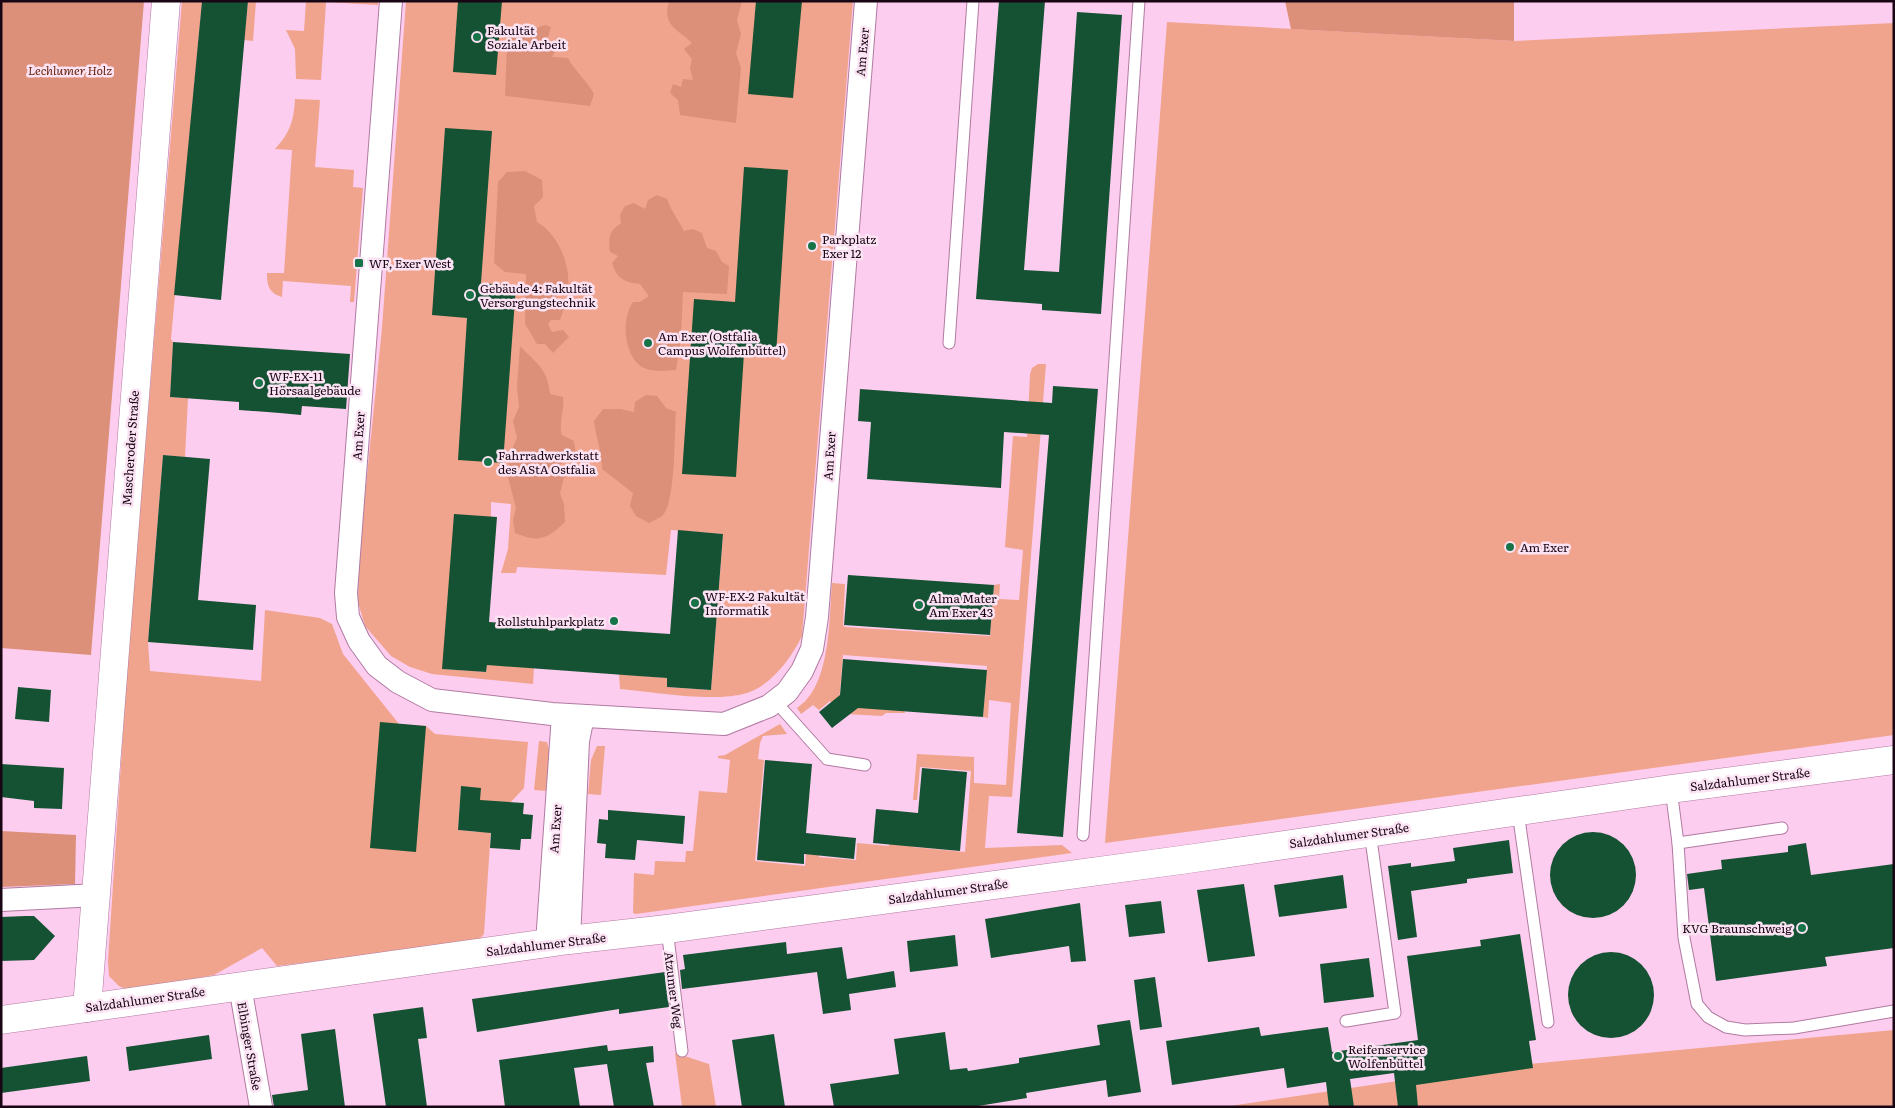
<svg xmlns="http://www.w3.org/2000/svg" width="1895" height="1108" viewBox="0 0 1895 1108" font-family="Literata,serif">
<rect width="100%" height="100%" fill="#fdcdef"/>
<!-- green -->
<g fill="#f1a48d">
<polygon points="182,1 202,1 171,339 173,342 170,397 188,398 185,457 163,455 148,642 150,671 261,681 265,610 320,618 332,624 343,654 399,724 426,726 435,734 528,742 524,788 511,802 484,805 461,787 458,830 477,832 478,820 491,828 484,934 477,942 277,966 262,948 214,975 130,991 119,986 109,976 108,961 128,657"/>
<polygon points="248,1 256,1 253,41 244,40"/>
<polygon points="306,1 378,1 378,5 326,2 321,80 296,79 295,49 286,30 304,31"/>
<path d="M406,1H853L802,636C791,658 772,685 747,693C714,703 655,692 620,689L619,674L667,678V687L711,690L723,534L671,530L666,575L517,567L516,573H501L508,549L511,504L491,502V517L443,669L486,672L487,664L534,668L533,684L432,674L410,667L391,656L365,626L358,602L359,555L382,328Z"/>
<polygon points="1167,22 1514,41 1894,23 1894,735 1105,843"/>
<path d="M295,99L320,100L315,167L354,170L353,187L363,188L354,302H350L351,286L283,281L282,297C269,293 267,286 267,273H284L292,150L275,149C290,133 294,120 295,99Z"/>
<path d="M1038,364H1046L1012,797L989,796L985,848L1062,845L1072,853L636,914L633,913L634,873L654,875L655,861L685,862L686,851H693L699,791L727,793L730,760L718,758V756L725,755L780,724L787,734L763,736L760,743L758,759L764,760L755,861L805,866L807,840L820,841L819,857L856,860L857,843L889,846L893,810L915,815L913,847L965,852L971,771L920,767L917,800H913L917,754L974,757V783L1006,785L1011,703L989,700L988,718L983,717L987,666L843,655L839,703L904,710L905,713H886L882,716L846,714L845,718L830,701L819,710L813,705L801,714L797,708C831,686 829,619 832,583L845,584L843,625L845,627L990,636L994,585L1000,584L999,599L1019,600L1023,550L1005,547L1013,436L1027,437L1030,374L1032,368Z"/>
<polygon points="539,741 547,742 550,753 547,791 534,790"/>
<polygon points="597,746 605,746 601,795 588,794 591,760"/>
<polygon points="1894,1030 1894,1107 1223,1107 1485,1068"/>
<polygon points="675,1053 709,1064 716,1107 682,1107"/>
</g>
<!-- forest -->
<g fill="#dc8f79">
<polygon points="1,1 144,1 91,655 1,648"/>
<path d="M669,1H742L737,20L741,34L736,53L741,68L736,123L680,115L678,100L670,93L673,84L681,87L683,79L693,80L690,69L692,59L684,49L692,43C676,28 662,25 669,1Z"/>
<polygon points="1285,1 1514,1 1514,41 1291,29"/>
<path d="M545,25L551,27L546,44L554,47L555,52L552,57L568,58C575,72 587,80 594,94L590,106L505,96L507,46L510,36L518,34L528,38L531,30Z"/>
<path d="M525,171L542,180L543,197L534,206L537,222C558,234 571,265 568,289L556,296L554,304L564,308L560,320H551L548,324L552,332L563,330L569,337L553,353L545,344H537L525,324L526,274L505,272L494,263L498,182L507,172Z"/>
<path d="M657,195L667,199C671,211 678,219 684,231L693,229L702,233L707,248L716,251L722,262L729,266L727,294L683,292L681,338L676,370C663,371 648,373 638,364C623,349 622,318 633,302H640L649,296L640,284C624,282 617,279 612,263L618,256L610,252C608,238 609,231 621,223L620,215L625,206L634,203L645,209L648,200Z"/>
<path d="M520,346C536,363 548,369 550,394L563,397C565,411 558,421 562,435L574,441L576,455L556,467L565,474L560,493L564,504L565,522C547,539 539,543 515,533L513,520L516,508L508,477L509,456L517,438L513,421L519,407L517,387Z"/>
<path d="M646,395L657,396L666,408L676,412C674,434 676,500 663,515C660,518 653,521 649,523L636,516L630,506L633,493L602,469C602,452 596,438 594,421L603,409H620L634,412L635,402Z"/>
<polygon points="1,831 76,835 75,884 1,887"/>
</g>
<!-- building -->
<g fill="#155133">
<polygon points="202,1 248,1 221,300 174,295"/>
<polygon points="458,1 502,1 496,75 453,72"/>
<polygon points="756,1 802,1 793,98 748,94"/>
<polygon points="999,1 1045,1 1024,270 1059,272 1077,12 1122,15 1101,314 1042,310 1042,304 976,299"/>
<polygon points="445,128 492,131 481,283 516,286 503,463 458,460 467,318 432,315"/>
<polygon points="744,167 788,170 776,355 744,353 736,477 682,474 694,299 735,302"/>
<polygon points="173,342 350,354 346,409 302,406 301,415 280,413 239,410 239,402 170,397"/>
<polygon points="1053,386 1098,389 1063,837 1017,833 1049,435 1004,432 1001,488 867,479 871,422 858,421 860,389 1052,403"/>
<polygon points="163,455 210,459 198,600 256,605 253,650 148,642"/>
<polygon points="454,514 497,517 489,622 670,634 678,530 723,534 711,690 667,687 667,678 638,676 487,665 486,672 442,669"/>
<polygon points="848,575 994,585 990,635 844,625"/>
<polygon points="843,659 987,670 983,717 858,708 832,728 819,712 840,695"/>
<polygon points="18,687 51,690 49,722 15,719"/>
<polygon points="380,722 426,726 416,852 370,848"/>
<polygon points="765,760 812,764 806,833 856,838 854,859 804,854 804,864 757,860"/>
<polygon points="1,764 64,768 62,809 34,808 34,801 1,797"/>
<polygon points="922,768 967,772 960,851 873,843 876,809 918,813"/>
<polygon points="461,786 481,788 480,800 524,803 523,814 533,815 531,839 521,839 520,850 490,848 491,833 458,830"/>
<polygon points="608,810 685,816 683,844 637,840 635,860 605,858 606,844 597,843 599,819 608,820"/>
<circle cx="1593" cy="875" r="43"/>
<polygon points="1509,840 1513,873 1467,879 1467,883 1411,891 1417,937 1398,940 1388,866 1411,863 1411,867 1455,861 1453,848"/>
<polygon points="1806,843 1811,875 1894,864 1894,948 1825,957 1827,966 1716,981 1704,888 1689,890 1687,874 1722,869 1721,860 1788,852 1788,846"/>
<polygon points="1343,875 1347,908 1279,917 1274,885"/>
<polygon points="1244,884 1255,956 1208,962 1197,890"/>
<polygon points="1161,901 1165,933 1129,937 1125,905"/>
<polygon points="1080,903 1086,961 1071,962 1069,946 991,958 985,919"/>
<polygon points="26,916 34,916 55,936 34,960 1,961 1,917"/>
<polygon points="1520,934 1536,1040 1529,1041 1533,1068 1416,1085 1418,1107 1398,1107 1394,1073 1350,1079 1354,1107 1329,1107 1326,1082 1287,1088 1284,1068 1172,1085 1166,1041 1259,1027 1261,1036 1328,1027 1332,1052 1418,1040 1407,956 1481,946 1480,940"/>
<polygon points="955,935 958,966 910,972 907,941"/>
<polygon points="786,942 787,954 842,947 847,979 894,971 896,987 849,994 851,1010 823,1014 817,972 682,989 680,970 685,969 683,955"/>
<circle cx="1611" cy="995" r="43"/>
<polygon points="1369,958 1374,997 1324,1003 1320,964"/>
<polygon points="665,972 669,1007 619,1014 619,1009 477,1032 472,999"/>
<polygon points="1155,977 1162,1027 1140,1030 1134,980"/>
<polygon points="423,1007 427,1038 418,1039 427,1107 386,1107 373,1014"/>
<polygon points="1130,1020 1141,1092 1108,1097 1106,1080 1026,1093 1027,1098 972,1107 834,1107 830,1084 899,1074 894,1039 945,1032 950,1070 967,1068 968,1071 1019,1063 1019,1058 1100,1045 1097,1025"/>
<polygon points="335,1029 345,1107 274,1107 272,1095 308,1090 301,1034"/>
<polygon points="774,1034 785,1107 742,1107 732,1040"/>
<polygon points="209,1035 212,1059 129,1071 126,1047"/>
<polygon points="607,1045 608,1051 653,1046 654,1062 646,1063 654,1107 614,1107 607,1064 574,1068 580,1107 505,1107 499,1060"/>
<polygon points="87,1056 90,1081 1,1093 1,1068"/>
</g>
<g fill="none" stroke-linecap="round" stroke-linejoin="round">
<!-- service casing -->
<g stroke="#b17aa2" stroke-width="13">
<g id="service">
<polyline points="949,343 973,1"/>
<polyline points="775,701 827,759 865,765"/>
<polyline points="1671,789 1678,843 1782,828"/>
<polyline points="1518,812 1548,1022"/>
<polyline points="1083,835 1139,1"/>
<polyline points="1678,843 1684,938 1697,1004 1708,1017 1726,1027 1745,1030 1794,1028 1894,1011"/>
<polyline points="667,929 682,1051"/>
<polyline points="1346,1021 1395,1013 1370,832"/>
</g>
</g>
<!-- minor casing -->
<g stroke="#b17aa2" stroke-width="24">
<g id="minor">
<polyline points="391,1 346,593 348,617 359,641 377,666 398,682 432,700 552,714 724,724 769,706 787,692 802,671 812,649 817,617 866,1"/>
<polyline points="1,900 97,895"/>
<polyline points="569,940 578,741 583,716"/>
<polyline points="547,943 563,715"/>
<polyline points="240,986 261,1107"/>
</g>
</g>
<!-- tertiary casing -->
<g stroke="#b17aa2" stroke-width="29">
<polyline id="tertiary" points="87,1008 569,940 667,929 1181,860 1671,789 1894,760"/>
</g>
<!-- secondary casing -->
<g stroke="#b17aa2" stroke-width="29">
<polyline id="secondary" points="1,1020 87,1008 166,1"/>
</g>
<!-- service -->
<use href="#service" stroke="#fff" stroke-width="11"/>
<!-- minor -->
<use href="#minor" stroke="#fff" stroke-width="22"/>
<!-- tertiary -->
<use href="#tertiary" stroke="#fff" stroke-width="28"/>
<!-- secondary -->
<use href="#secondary" stroke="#fff" stroke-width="28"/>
</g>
<!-- markers -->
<g fill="#177348" stroke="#fbe3f3" stroke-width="2">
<circle cx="477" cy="37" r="5"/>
<circle cx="812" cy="246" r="5"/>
<rect x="354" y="258" width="10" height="10" rx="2.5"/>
<circle cx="470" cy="295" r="5"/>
<circle cx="648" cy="343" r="5"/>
<circle cx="259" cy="383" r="5"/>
<circle cx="488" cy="462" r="5"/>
<circle cx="1510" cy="547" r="5"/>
<circle cx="695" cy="603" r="5"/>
<circle cx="919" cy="605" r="5"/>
<circle cx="614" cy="621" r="5"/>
<circle cx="1802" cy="928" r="5"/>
<circle cx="1338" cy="1056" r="5"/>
</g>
<g text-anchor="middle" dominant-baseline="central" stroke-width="5" stroke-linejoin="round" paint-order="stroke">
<!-- poi labels -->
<g font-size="12" fill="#190615" stroke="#fbe3f3" text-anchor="start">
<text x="487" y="30">Fakultät<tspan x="487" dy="14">Soziale Arbeit</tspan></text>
<text x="822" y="239">Parkplatz<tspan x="822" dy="14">Exer 12</tspan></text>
<text x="369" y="263">WF, Exer West</text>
<text x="480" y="288">Gebäude 4: Fakultät<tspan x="480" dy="14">Versorgungstechnik</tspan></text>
<text x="658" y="336">Am Exer (Ostfalia<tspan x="658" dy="14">Campus Wolfenbüttel)</tspan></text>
<text x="269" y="376">WF-EX-11<tspan x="269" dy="14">Hörsaalgebäude</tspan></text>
<text x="498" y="455">Fahrradwerkstatt<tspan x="498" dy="14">des AStA Ostfalia</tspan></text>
<text x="1520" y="547">Am Exer</text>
<text x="705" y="596">WF-EX-2 Fakultät<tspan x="705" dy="14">Informatik</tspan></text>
<text x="929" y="598">Alma Mater<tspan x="929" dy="14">Am Exer 43</tspan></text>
<text x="604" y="621" text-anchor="end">Rollstuhlparkplatz</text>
<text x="1792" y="928" text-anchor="end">KVG Braunschweig</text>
<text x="1348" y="1049">Reifenservice<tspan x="1348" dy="14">Wolfenbüttel</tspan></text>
</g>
<!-- street labels -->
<g font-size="12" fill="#190615" stroke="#fbe3f3">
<text transform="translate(862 52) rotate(-85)">Am Exer</text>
<text transform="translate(358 436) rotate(-86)">Am Exer</text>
<text transform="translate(130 448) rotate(-86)">Mascheroder Straße</text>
<text transform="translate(829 456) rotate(-86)">Am Exer</text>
<text transform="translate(1750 779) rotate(-7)">Salzdahlumer Straße</text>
<text transform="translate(555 829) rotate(-86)">Am Exer</text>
<text transform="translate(1349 835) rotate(-8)">Salzdahlumer Straße</text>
<text transform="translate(948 891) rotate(-8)">Salzdahlumer Straße</text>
<text transform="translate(546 944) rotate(-7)">Salzdahlumer Straße</text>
<text transform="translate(674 990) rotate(83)">Atzumer Weg</text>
<text transform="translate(145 999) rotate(-8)">Salzdahlumer Straße</text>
<text transform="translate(250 1046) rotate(80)">Elbinger Straße</text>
</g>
<!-- park labels -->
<g font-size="12" font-style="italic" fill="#68240e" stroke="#fbe3f3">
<text x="70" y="70">Lechlumer Holz</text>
</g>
</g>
<!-- border -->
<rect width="1895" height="1108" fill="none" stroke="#190615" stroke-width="5"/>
</svg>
